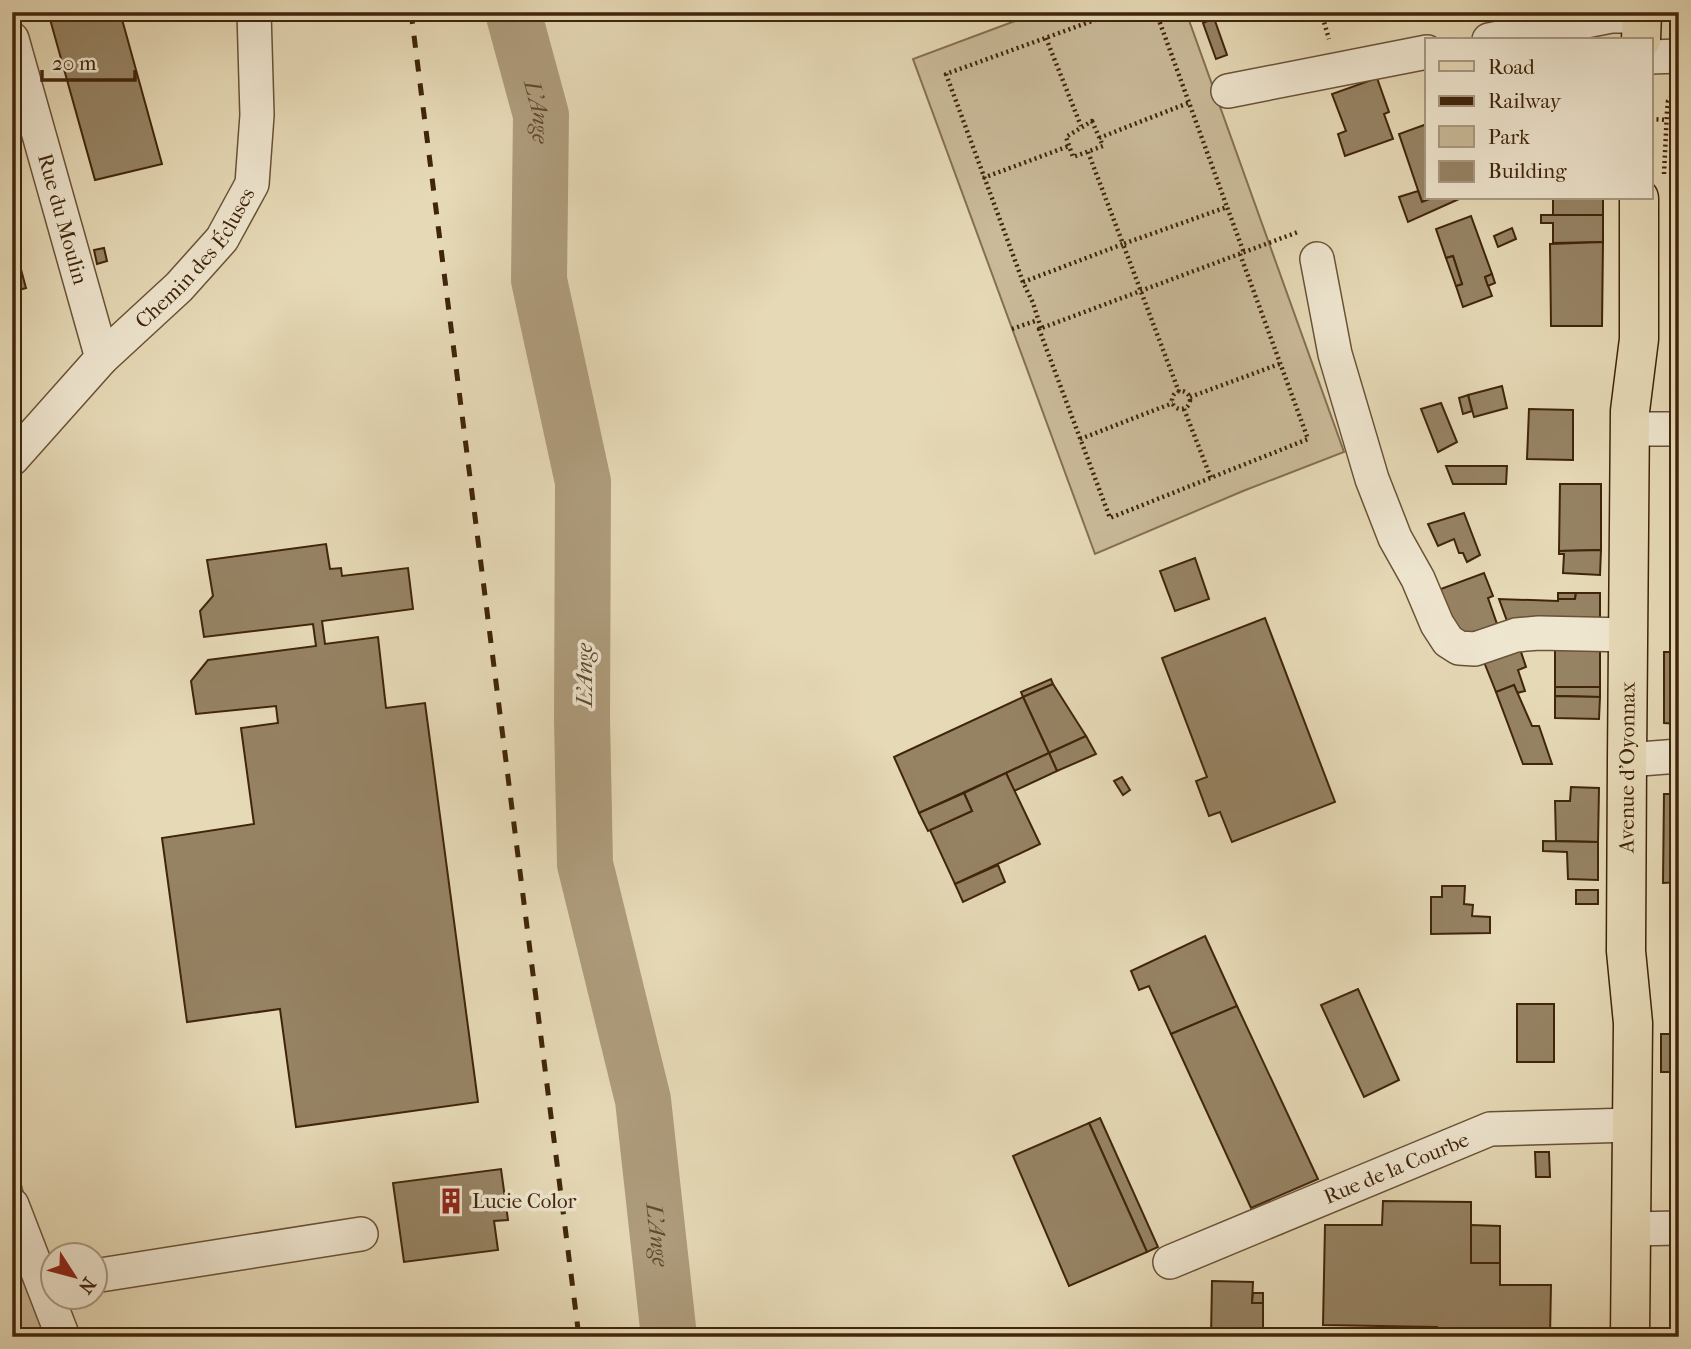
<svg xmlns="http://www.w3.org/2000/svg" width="1691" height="1349" viewBox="0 0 1691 1349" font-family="'IM FELL French Canon',serif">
<rect width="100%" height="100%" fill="#e6d9b6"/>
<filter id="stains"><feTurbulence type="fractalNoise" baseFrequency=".00286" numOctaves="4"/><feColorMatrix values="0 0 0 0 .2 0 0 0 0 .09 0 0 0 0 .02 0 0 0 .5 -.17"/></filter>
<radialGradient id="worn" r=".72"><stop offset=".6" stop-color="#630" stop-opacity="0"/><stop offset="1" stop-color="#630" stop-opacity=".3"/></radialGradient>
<!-- green -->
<g fill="#caba99" stroke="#857052" stroke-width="2">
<polygon points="1039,12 1186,12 1344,452 1243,491 1095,554 913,59"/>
<polygon points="12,1150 61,1337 12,1337"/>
</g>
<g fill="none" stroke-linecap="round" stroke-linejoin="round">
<!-- river -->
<path stroke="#ae9c7c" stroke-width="56" id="s1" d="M513,12L541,115L539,280L583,482L582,719L585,864L643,1100L669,1337"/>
</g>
<!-- building -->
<g fill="#968364" stroke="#40250b" stroke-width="2">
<polygon points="48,12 120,12 162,164 95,180"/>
<polygon points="1214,18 1227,55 1216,59 1203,23"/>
<polygon points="1377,78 1389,112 1384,114 1393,139 1345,156 1338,134 1346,131 1332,94"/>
<polygon points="1427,124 1427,198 1432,198 1422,202 1399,134"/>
<polygon points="1418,191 1422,202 1432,198 1459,199 1408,222 1399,197"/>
<rect x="1553" y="198" width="50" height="17"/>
<polygon points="1541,215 1603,215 1603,242 1553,243 1553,223 1541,223"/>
<polygon points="1471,216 1492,274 1485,277 1492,296 1463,307 1456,286 1462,284 1453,256 1446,258 1436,229"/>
<polygon points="1512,228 1516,239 1498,247 1494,236"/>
<polygon points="13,240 26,288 12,292 12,241"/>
<polygon points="1603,242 1602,326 1551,326 1550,244"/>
<polygon points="104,248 107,261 97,264 94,250"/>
<polygon points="1453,256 1462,284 1456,286 1446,258"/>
<polygon points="1492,274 1495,283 1488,286 1485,277"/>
<polygon points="1502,386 1507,408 1474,417 1468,395"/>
<polygon points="1468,395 1472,411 1463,414 1459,398"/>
<polygon points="1441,403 1457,442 1438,452 1421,409"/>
<polygon points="1529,409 1573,410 1573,460 1527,459"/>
<polygon points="1446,466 1507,466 1506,484 1453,484"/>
<polygon points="1560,484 1601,484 1601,550 1559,551"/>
<polygon points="1464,513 1480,555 1467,562 1463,553 1459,553 1454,539 1438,546 1428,524"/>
<polygon points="326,544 330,569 341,568 342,576 408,568 413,609 322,621 325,644 378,637 386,708 425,703 478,1102 296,1127 280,1009 187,1022 162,838 254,824 241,728 278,723 276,706 196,714 191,681 208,660 316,646 313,624 204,637 200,611 213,596 207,560"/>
<polygon points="1601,550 1600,575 1563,573 1564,554 1559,554 1559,551"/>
<polygon points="1195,558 1209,599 1175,611 1160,571"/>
<polygon points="1484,573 1493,596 1488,598 1497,624 1456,640 1438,590"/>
<polygon points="1558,593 1576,593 1575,599 1558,599"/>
<polygon points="1576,593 1600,593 1600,626 1507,621 1499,599 1558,601 1558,599 1575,599"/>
<polygon points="1265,618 1335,802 1232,842 1220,812 1209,816 1196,781 1207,777 1162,658"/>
<polygon points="1519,646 1526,667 1518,670 1525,691 1517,693 1514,685 1496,692 1482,657"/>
<rect x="1555" y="648" width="45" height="39"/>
<polygon points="1664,652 1679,652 1679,724 1664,723"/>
<polygon points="1051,679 1053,684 1023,697 1021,692"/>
<polygon points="1053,684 1086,736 1049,753 1023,697"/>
<polygon points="1514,685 1532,726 1539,726 1552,764 1523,764 1496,692"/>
<polygon points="1555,687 1600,687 1600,697 1555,696"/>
<polygon points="1555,696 1600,697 1599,719 1555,718"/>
<polygon points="1023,697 1049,753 919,813 894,757"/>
<polygon points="1086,736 1096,754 1057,771 1049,753"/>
<polygon points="1049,753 1057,771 1014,791 1006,773"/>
<polygon points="1006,773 1040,844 955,884 930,830 972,811 964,793"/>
<polygon points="1122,777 1130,790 1123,795 1114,781"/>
<polygon points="1571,787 1599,788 1598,842 1556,841 1555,801 1570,801"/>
<polygon points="964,793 972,811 928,831 919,813"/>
<polygon points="1664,794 1679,794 1679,882 1663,883"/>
<polygon points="1543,841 1598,842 1598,880 1568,879 1567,852 1543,851"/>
<polygon points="998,865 1005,882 963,902 955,884"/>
<polygon points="1442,886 1465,886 1464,904 1473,905 1472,916 1490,917 1490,933 1431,934 1431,897 1442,897"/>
<rect x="1576" y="890" width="22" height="14"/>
<polygon points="1205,936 1237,1006 1171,1034 1149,986 1139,990 1131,971"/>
<polygon points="1358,989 1399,1080 1364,1097 1321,1005"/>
<rect x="1517" y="1004" width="37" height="58"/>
<polygon points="1237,1006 1318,1179 1251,1208 1171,1034"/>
<rect x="1661" y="1034" width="18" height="38"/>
<polygon points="1100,1118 1158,1247 1147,1252 1089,1123"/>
<polygon points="1089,1123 1147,1252 1069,1286 1013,1156"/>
<polygon points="1535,1152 1549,1152 1550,1177 1536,1177"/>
<polygon points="501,1169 508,1220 494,1221 498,1250 404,1262 393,1183"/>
<polygon points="1383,1201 1471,1202 1471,1263 1500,1263 1500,1285 1551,1285 1550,1337 1437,1337 1437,1327 1323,1325 1325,1225 1382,1225"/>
<polygon points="1471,1225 1500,1226 1500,1263 1471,1263"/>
<polygon points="1212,1281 1253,1282 1252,1303 1263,1303 1263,1337 1211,1337"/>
<polygon points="1253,1293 1263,1293 1263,1303 1252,1303"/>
</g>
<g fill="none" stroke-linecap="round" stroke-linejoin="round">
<!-- minor casing -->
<g stroke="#6a5236" stroke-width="36">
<g id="minor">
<path id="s2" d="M12,39L102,358"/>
<polyline points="1489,40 1611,16 1642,16"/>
<polyline points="1651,57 1679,56"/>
<polyline points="1228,91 1427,52"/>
<polyline points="1317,259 1335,354 1372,479 1395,538 1418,579 1437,624 1448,641 1459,648 1475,649 1516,635 1539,633 1629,635"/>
<polyline points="1630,429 1679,429"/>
<path id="s3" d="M12,459L102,358L179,287L222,239L252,184L257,115L254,12"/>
<polyline points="1627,760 1679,756"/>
<polyline points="12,1205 63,1337"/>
<polyline points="1631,1229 1679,1228"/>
<path id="s4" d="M1170,1262L1490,1129L1632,1125"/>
<polyline points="94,1276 361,1234"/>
</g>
</g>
<!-- major casing -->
<g stroke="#40250b" stroke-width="41">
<g id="major">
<polyline points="1641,40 1642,12"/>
<path id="s5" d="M1630,1337L1633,1023L1626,951L1627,760L1630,411L1639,339V198"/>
</g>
</g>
<!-- path -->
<g stroke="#40250b" stroke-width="4.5" stroke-dasharray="2 3.5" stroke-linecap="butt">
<polyline points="1156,12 1227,207"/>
<polyline points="1321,12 1329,39"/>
<polyline points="1046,38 1081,126"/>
<polyline points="1651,119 1667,120"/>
<polygon points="1092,121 1103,146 1073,157 1066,137"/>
<polyline points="1099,138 1188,103"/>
<polyline points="1664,174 1667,111 1668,101 1678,88"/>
<polyline points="983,178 1069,146"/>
<polyline points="1240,254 1308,439 1110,518 1039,329 1298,232"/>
<polyline points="1023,282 946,74 1117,12"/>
<polyline points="1041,328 1033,303 1023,282 1123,244 1088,152"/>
<polyline points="1012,329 1038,320"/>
<circle cx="1181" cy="400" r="9"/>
<polyline points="1179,392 1123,244 1227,207 1244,253"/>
<polyline points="1190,397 1282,363"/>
<polyline points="1184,409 1211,478"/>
<polyline points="1080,439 1173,403"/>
</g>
<!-- minor -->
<use href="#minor" stroke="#efe6d0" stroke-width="33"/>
<!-- major -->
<use href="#major" stroke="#e6d9b6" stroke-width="38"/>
<!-- rail -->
<polyline stroke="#40250b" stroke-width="5" stroke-dasharray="12 12" stroke-linecap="butt" points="411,12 579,1337"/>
</g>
<!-- icons -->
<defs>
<g id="building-bare" transform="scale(2.1)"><path d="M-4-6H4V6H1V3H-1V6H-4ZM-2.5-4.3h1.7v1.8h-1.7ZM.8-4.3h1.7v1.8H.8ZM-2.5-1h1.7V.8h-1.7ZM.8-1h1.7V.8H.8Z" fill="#8f2418" stroke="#efe6d0" stroke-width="2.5" paint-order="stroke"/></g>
</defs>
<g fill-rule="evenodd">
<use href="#building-bare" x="451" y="1201"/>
</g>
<g text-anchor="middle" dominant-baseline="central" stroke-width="7" stroke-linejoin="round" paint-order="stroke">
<!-- street labels -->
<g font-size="21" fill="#40250b" stroke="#efe6d0">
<text stroke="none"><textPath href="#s2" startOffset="187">Rue du Moulin</textPath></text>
<text stroke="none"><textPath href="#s3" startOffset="273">Chemin des Écluses</textPath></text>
<text stroke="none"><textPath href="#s5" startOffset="570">Avenue d'Oyonnax</textPath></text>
<text stroke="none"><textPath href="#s4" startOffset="245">Rue de la Courbe</textPath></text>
</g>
<!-- poi labels -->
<g font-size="21" fill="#40250b" stroke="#efe6d0" text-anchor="start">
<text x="472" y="1201">Lucie Color</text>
</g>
<!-- water labels -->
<g font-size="23" font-style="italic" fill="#61492d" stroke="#efe6d0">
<text stroke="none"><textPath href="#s1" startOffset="103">L'Ange</textPath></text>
<text transform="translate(584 675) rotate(-90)">L'Ange</text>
<text stroke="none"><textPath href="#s1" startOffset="1239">L'Ange</textPath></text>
</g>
</g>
<!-- margin -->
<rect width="1691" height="1349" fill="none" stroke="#e6d9b6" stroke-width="42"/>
<rect x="14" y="14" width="1663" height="1321" fill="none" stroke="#40250b" stroke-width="3.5"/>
<rect x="21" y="21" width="1649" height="1307" fill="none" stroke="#40250b" stroke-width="2"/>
<!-- legend -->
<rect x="1425" y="38" width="228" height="161" fill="#efe6d0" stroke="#a99981" stroke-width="2"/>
<rect x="1439" y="61" width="35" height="10" fill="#e6d9b6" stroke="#a99981" stroke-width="2"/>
<text x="1488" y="74" font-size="21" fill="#40250b">Road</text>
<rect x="1439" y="96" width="35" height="10" fill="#40250b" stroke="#a99981" stroke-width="2"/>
<text x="1488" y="108" font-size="21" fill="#40250b">Railway</text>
<rect x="1439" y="126" width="35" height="21" fill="#caba99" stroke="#a99981" stroke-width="2"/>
<text x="1488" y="144" font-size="21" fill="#40250b">Park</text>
<rect x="1439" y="161" width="35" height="21" fill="#968364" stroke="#a99981" stroke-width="2"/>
<text x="1488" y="178" font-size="21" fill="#40250b">Building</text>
<!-- north arrow -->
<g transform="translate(74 1276) rotate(126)"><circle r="33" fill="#efe6d0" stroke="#a99981" stroke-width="2"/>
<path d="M0-5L12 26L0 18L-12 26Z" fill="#8f2418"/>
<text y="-10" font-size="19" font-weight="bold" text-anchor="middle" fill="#40250b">N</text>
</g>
<!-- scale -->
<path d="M42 70v10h93v-10" fill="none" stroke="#40250b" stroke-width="3.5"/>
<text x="52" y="70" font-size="21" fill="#40250b" stroke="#efe6d0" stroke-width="5" paint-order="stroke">20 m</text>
<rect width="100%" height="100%" filter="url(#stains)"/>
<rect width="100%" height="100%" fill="url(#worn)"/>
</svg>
